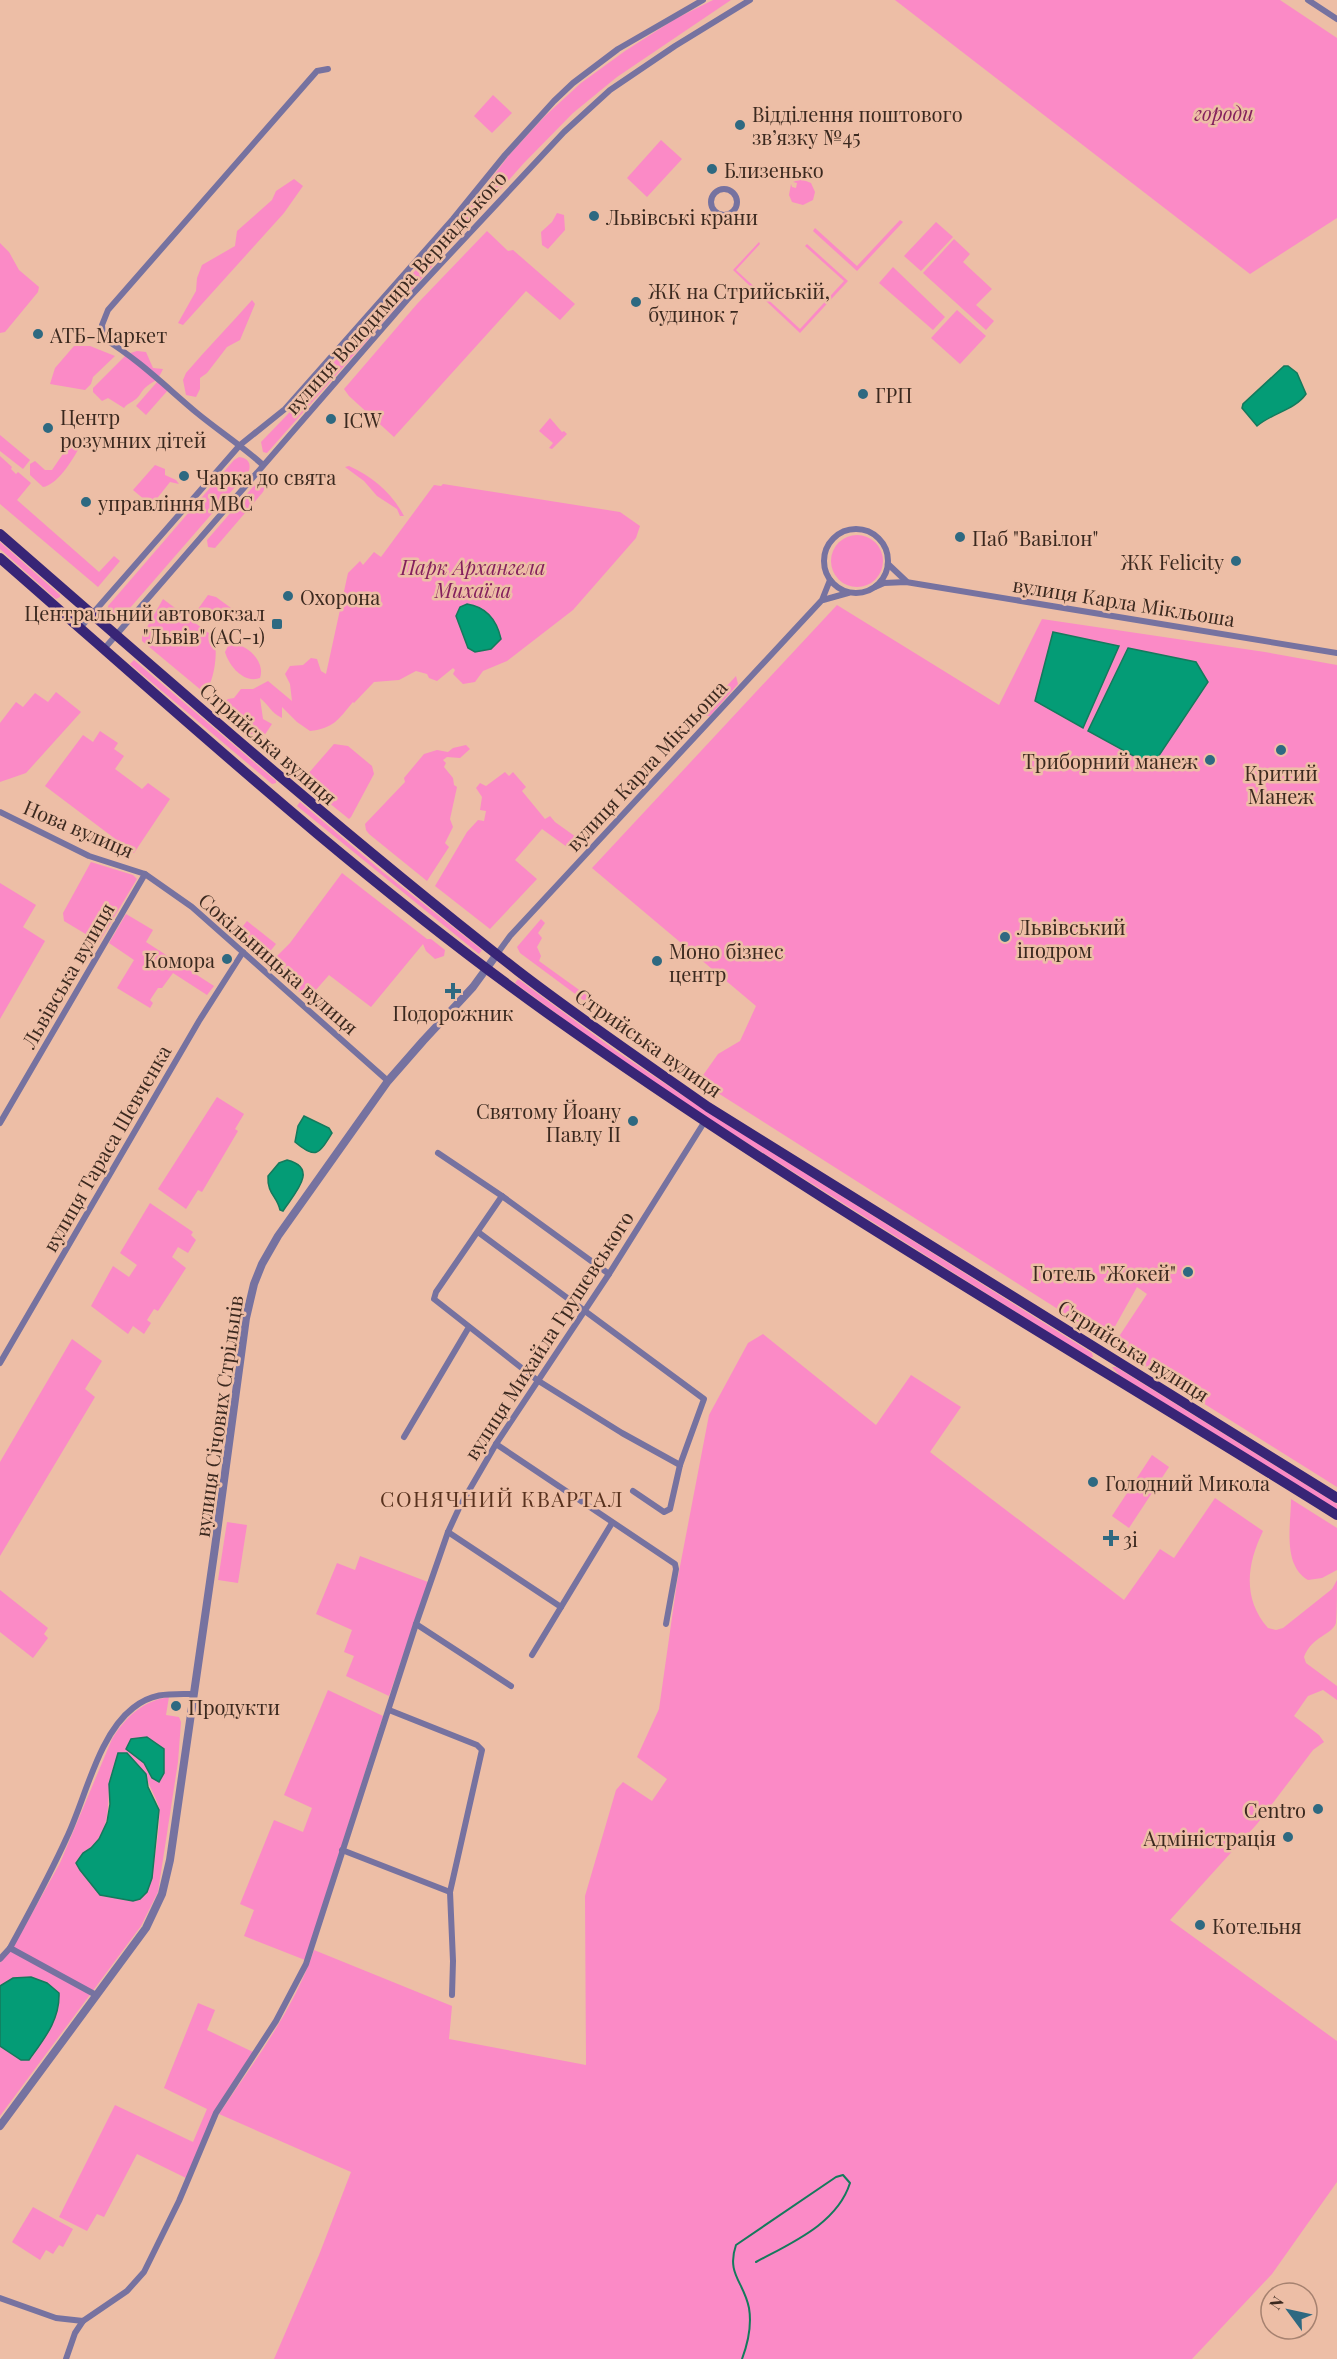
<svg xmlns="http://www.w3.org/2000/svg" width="1337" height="2359" viewBox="0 0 1337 2359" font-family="'Playfair Display',serif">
<rect width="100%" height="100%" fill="#edbea6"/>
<!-- green -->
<g fill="#fb8ac6" fill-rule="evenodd">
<polygon points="713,0 731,0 617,77 573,113 523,164 267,453 263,452 261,442 287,415 462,218 509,155 545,116 581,83 625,51 675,19"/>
<polygon points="895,0 1280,0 1337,38 1337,218 1250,274"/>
<polygon points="493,95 512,113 492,133 474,116"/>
<polygon points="661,140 682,159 647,197 627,178"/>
<polygon points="294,179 303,186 284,213 183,325 178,323 196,291 197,278 202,265 235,246 237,231 272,200 276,191"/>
<polygon points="801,179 811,183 815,192 813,200 803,205 792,202 789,195 791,184 792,187 796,188 797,183 793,182"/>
<polygon points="557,213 564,215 565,230 548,249 542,245 541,232 552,222"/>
<polygon points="900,220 903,222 857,271 813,231 815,228 857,266"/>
<polygon points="936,222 953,237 921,271 904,256"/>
<polygon points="487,231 508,251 513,250 575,304 560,320 526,291 394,437 349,396 344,389 417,304"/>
<polygon points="954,239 970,254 963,262 992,289 976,305 994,321 986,330 923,273"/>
<polygon points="759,242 760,244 736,270 800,329 844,281 805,246 807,244 848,281 800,333 733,270"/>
<polygon points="0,243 9,252 19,270 39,287 38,292 5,332 0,333"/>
<polygon points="893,267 945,317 933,330 879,283"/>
<path d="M252,300L255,304L240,340L227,347L207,373L200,378V389L196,397L186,395L183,380L186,373C207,348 231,324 252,300Z"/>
<polygon points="957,310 986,336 960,364 931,338"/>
<polygon points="74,346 90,346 115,356 93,377 91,384 85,390 50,384 55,368"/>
<path d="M137,351L146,352L153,368L163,369C157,382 155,380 146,387C142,390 140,396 136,399C131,403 128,403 124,408L108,398L102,401L93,392V388L127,354Z"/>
<polygon points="157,382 168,390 146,415 136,406"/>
<polygon points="550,418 562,432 564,431 567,434 552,449 549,448 553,443 539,431"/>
<polygon points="0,435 30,460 23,469 0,451"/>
<path d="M71,442L76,444L78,450C71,462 57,485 43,487L30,475V464L35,461L45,470H52Z"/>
<polygon points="0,456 12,467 11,469 16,474 18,472 31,483 17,500 99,572 114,556 120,561 98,587 0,504"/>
<path d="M239,457C248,458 251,463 249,471L123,616L116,620L109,617L107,613L108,606L234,460Z"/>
<polygon points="155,465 165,469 165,475 176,480 179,484 170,482 155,501 145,500 133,490"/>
<path d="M349,466C372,476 392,493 404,516H400L397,509L377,496L364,481L345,467Z"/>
<polygon points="263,475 267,483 263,492 215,548 208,547 207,540"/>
<path d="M443,484L620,512L640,526L636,538L573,610L507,661L483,671L475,682L463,684L453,674L455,670L453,668L437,681L429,678L427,674L416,671L399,680L374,682L354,703L353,702C338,720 334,728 310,731L297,722L282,707V718C270,712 270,706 260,698L263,719L272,724L264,736L257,738C244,731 227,719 221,705L228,699L234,698L241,689H253L268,681L292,701L290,684L285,674L290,666L303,665L311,658L317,659L321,671L326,674L348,573L360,561L363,565L374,552L381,557L434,485L441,486Z"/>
<circle cx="857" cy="561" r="26"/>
<polygon points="0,542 60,595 60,597 56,599 0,549"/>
<polygon points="208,595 216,597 231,608 223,617 203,617 198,609"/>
<path d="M163,599L214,637C218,650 215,679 206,690H201L142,641V636Z"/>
<polygon points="837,605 999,705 1042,619 1265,652 1337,665 1337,1487 1123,1353 1118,1338 1147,1294 1137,1287 1113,1330 1094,1332 699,1081 718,1054 740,1041 756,1006 592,868"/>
<path d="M229,644C245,642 266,661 260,678C244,684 229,666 225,652Z"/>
<polygon points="134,660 276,781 276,783 272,784 130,664"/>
<polygon points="736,676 738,684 710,716 705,716 702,713"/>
<polygon points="56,692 81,712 26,773 0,782 0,723 16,702 23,707 35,693 48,702"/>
<polygon points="100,731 118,743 114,749 124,756 115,769 142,789 148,783 170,799 134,853 45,786 83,735 93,742"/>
<polygon points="334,744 348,746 372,766 374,774 351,817 349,819 307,785 307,775"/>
<polygon points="466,745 470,749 460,758 447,757 443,760 446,763 444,767 453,778 454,785 457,787 450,819 453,827 445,843 449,847 427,881 369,834 366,830 365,824 405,782 404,778 424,754 437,750 448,752 453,748"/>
<polygon points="505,772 509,776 513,772 526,787 522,791 545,819 550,816 555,822 576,837 567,847 542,829 515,860 537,879 490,929 435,886 467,832 478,820 484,821 486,811 480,810 482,797 476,788 480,783 486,786"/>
<polygon points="300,802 383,872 482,950 479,954 297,806"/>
<polygon points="91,862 133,875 137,879 99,942 64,921 63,913"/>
<polygon points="342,873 427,939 431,939 445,950 444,956 435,959 426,951 423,944 371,1007 329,975 307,1000 270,963 290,943"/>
<polygon points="0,883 36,905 23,927 45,941 0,1019"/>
<polygon points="126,914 153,930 146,942 214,986 207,995 173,973 162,988 158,988 150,1000 153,1003 150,1008 117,988 134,960 109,943"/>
<polygon points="541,919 545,923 538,933 542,938 537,947 541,956 539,961 589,997 586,1002 520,953 517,947"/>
<polygon points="247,921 276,944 264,959 235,936"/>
<polygon points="518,979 616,1051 709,1113 1092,1353 1093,1357 1089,1358 706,1117 613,1055 515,983"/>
<polygon points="217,1097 244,1114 235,1129 238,1131 202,1192 198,1190 186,1209 158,1189"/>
<polygon points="150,1203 193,1232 191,1235 196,1240 188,1253 178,1247 172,1257 186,1268 158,1311 154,1309 147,1320 151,1323 144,1334 133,1326 128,1334 91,1306 113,1266 129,1277 137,1265 120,1253"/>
<path d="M763,1334L876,1425L911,1375L961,1407L930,1452L1124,1600L1160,1549L1174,1558L1215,1498L1263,1531C1247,1564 1242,1598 1268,1628L1276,1630L1283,1628L1332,1589L1337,1580C1337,1590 1337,1614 1336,1623C1332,1635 1312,1636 1304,1657L1306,1663L1337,1686V1700L1323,1690L1308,1696L1294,1716L1319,1735L1324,1742L1313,1750L1257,1824L1170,1920L1337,2041V2182L1272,2274L1192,2359H274L319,2255L351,2172L219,2114C254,2062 294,2009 314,1950L452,2006L449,2039L586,2065L585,1896L616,1790L623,1782L652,1801L667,1779L637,1757L659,1709L677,1582L709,1415L748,1343Z"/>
<polygon points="72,1339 102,1361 85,1389 95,1397 0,1556 0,1462"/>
<polygon points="1112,1367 1116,1367 1337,1504 1337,1510 1119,1375"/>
<polygon points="1152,1455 1169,1467 1129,1528 1112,1516"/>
<path d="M1291,1499L1337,1528V1570L1322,1578L1308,1580C1282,1565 1291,1524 1291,1499Z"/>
<polygon points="227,1522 247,1525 238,1583 218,1580"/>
<polygon points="360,1556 428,1582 389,1696 346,1676 354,1656 344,1652 352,1630 316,1614 337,1563 355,1570"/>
<polygon points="0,1590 48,1628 44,1634 48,1638 33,1658 0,1632"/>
<polygon points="328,1690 383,1716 305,1960 244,1936 254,1910 240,1904 274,1820 303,1832 312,1808 284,1795"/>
<path d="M169,1697L166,1715L179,1717L181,1722L178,1762L158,1892L141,1926L0,2116V2046L21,2060L13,1978L0,1986V1963L15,1944L60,1863L112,1739C126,1717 142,1701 169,1697ZM118,1753L146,1774C148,1787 157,1797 159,1809C161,1824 152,1877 147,1893L133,1901L100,1895L83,1853C109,1840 108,1811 109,1786C110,1775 115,1764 118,1753Z"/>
<polygon points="198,2003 215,2010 207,2030 253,2052 215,2110 186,2178 137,2154 104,2217 97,2214 87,2231 59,2217 115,2105 193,2142 207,2109 164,2088"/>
<polygon points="33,2207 73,2229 63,2247 59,2245 53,2254 46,2250 40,2260 12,2242"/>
</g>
<!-- water -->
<g fill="#049c76" stroke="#147a5c" stroke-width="1.5">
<path d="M1284,366H1288L1297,373L1306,394C1295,410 1272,413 1257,426L1242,408L1243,404Z"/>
<path d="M467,604C487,607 497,621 501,639L491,649L475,652L468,648L456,616L460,607Z"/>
<polygon points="1053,632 1119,646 1083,728 1035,701"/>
<polygon points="1128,648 1196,662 1208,682 1152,766 1088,731"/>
<path d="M304,1116L329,1128L332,1133C319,1154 316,1160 295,1142L298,1126Z"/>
<path d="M287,1160C320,1168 294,1194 283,1211L280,1210C277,1196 267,1194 268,1176L279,1163Z"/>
<polygon points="147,1737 164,1749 164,1773 159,1782 152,1778 144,1763 126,1749 131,1739"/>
<polygon points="118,1753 127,1753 146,1774 148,1787 159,1810 152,1878 147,1892 140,1899 133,1901 100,1895 80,1870 76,1863 83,1853 91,1848 99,1839 107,1822 110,1804 109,1784"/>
<path d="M31,1977L47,1983L59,1993C60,2020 44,2039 29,2060H21L0,2046V1986L13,1978Z"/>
</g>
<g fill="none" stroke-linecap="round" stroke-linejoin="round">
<!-- stream -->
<path stroke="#147a5c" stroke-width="2" d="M742,2359C748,2343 752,2326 749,2308C744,2282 726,2274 736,2245L836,2177L843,2175L850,2183C837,2224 791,2243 756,2262"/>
<!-- minor -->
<g stroke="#7672a0" stroke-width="6">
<polyline points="1308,0 1337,19"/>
<circle cx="724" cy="202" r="13"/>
<path d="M263,465C242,446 219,431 197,413C166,387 138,359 103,338L102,325L108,310L317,71L328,69"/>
<circle cx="856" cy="561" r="32"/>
<polyline points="888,564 906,581"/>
<polyline points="875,587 884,583 906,582 1337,653"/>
<polyline points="823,600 848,593"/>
<polyline points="80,628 240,445 285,409 453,219 505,155 554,101 573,83 618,49 703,0"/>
<polyline points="104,649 407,300 564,132 610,90 675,46 750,0"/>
<polyline points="0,812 89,856 145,874 192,907 388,1081"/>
<polyline points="497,954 510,936 822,600 830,580"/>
<polyline points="0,1123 145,874"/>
<polyline points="438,1153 502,1196 609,1274"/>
<polyline points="502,1196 436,1292 434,1299 537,1380 622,1433 680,1465"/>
<polyline points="478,1232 704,1399 680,1465 670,1509 664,1512 633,1491"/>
<polyline points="0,1363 199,1021 243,952"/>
<polyline points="404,1437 469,1327"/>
<polyline points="496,1444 675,1564 676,1569 666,1624"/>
<polyline points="448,1532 561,1607"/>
<polyline points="416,1624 511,1686"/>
<polyline points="532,1655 612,1523"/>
<polyline points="389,1710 477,1745 482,1750 450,1892 453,1961 452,1995"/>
<polyline points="342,1850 450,1892"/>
<polyline points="10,1948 96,1995"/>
<path d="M0,1959L10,1948C30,1911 50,1875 67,1837C86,1797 98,1735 133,1708C153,1692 170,1694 194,1694"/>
<polyline points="0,2298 56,2318 83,2321 127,2291 144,2272 179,2201 216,2113 276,2021 306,1964 416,1624 448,1532 460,1506 496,1444 609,1274 705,1121"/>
<polyline points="66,2359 75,2333 83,2321"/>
</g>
<!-- tertiary -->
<polyline stroke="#7672a0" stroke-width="8" points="0,2126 146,1928 162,1894 170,1860 215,1547 246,1318 254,1284 262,1264 278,1236 388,1081 423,1041 473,987 497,954"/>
<!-- primary -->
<g stroke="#382576" stroke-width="10">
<path d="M0,534C170,682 340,832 518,971C579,1018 644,1062 708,1107L1337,1498"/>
<path d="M0,558C179,714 354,875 547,1013C801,1194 1073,1350 1337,1515"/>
</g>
</g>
<!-- markers -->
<g fill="#2e6981" stroke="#edbea6" stroke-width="2">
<circle cx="740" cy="125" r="6"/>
<circle cx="712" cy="169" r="6"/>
<circle cx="594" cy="216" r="6"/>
<circle cx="636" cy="302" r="6"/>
<circle cx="38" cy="334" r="6"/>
<circle cx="863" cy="394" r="6"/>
<circle cx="331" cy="419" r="6"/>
<circle cx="48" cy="428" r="6"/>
<circle cx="184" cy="476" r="6"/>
<circle cx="86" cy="502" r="6"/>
<circle cx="960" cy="537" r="6"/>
<circle cx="1236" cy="561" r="6"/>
<circle cx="288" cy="596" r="6"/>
<rect x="271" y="618" width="12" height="12" rx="3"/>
<circle cx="1281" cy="750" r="6"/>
<circle cx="1210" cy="760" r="6"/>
<circle cx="1005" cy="937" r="6"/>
<circle cx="227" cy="959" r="6"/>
<circle cx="657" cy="961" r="6"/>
<path d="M450 982h6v6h6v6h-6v6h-6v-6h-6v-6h6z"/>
<circle cx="633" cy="1121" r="6"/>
<circle cx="1188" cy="1272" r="6"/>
<circle cx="1093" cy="1482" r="6"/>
<path d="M1108 1529h6v6h6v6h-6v6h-6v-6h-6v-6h6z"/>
<circle cx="176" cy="1706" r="6"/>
<circle cx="1318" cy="1809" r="6"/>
<circle cx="1288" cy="1837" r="6"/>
<circle cx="1200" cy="1925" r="6"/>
</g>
<g text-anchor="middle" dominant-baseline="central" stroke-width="5" stroke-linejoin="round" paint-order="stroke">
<!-- park labels -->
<g font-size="20" font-style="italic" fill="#84205d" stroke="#edbea6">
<text x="1224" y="112">городи</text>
<text x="473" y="566">Парк Архангела<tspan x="473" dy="23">Михаїла</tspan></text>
</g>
<!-- poi labels -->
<g font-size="20" fill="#3b291f" stroke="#edbea6" text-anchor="start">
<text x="752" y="113">Відділення поштового<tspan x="752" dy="23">зв’язку №45</tspan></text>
<text x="724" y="169">Близенько</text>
<text x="606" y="216">Львівські крани</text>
<text x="648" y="290">ЖК на Стрийській,<tspan x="648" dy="23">будинок 7</tspan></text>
<text x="50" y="334">АТБ-Маркет</text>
<text x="875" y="394">ГРП</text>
<text x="60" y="416">Центр<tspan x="60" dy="23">розумних дітей</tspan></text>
<text x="343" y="419">ICW</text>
<text x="196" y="476">Чарка до свята</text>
<text x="98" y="502">управління МВС</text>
<text x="972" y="537">Паб "Вавілон"</text>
<text x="1224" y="561" text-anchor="end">ЖК Felicity</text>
<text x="300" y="596">Охорона</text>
<text x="265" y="612" text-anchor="end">Центральний автовокзал<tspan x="265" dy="23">"Львів" (АС-1)</tspan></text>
<text x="1198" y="760" text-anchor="end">Триборний манеж</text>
<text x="1281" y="772" text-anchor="middle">Критий<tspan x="1281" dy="23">Манеж</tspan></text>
<text x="1017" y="926">Львівський<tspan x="1017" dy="23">іподром</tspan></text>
<text x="669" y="950">Моно бізнес<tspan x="669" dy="23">центр</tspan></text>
<text x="215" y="959" text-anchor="end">Комора</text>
<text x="453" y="1012" text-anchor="middle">Подорожник</text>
<text x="621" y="1110" text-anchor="end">Святому Йоану<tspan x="621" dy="23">Павлу ІІ</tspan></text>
<text x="1176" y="1272" text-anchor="end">Готель "Жокей"</text>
<text x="1105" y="1482">Голодний Микола</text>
<text x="1123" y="1538">3і</text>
<text x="188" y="1706">Продукти</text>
<text x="1306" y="1809" text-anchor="end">Centro</text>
<text x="1276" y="1837" text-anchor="end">Адміністрація</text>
<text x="1212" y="1925">Котельня</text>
</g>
<!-- street labels -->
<g font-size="20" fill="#3b291f" stroke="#edbea6">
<text transform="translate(395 292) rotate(-48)">вулиця Володимира Вернадського</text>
<text transform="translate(1124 601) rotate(9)">вулиця Карла Мікльоша</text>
<text transform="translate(269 743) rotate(41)">Стрийська вулиця</text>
<text transform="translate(646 765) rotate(-47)">вулиця Карла Мікльоша</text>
<text transform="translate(79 828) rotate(23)">Нова вулиця</text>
<text transform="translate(279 963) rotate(41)">Сокільницька вулиця</text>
<text transform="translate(67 975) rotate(-60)">Львівська вулиця</text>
<text transform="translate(649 1042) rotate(35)">Стрийська вулиця</text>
<text transform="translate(106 1148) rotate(-60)">вулиця Тараса Шевченка</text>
<text transform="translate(548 1335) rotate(-57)">вулиця Михайла Грушевського</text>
<text transform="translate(1134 1350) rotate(32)">Стрийська вулиця</text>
<text transform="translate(218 1416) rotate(-82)">вулиця Січових Стрільців</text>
</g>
<!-- neighbourhood labels -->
<g font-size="21" letter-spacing="1.5" fill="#58321e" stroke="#edbea6">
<text x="502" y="1498">СОНЯЧНИЙ КВАРТАЛ</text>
</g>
</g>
<!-- north arrow -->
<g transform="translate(1289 2311) rotate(303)"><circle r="28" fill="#edbea6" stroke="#a68270" stroke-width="1.5"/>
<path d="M0-4.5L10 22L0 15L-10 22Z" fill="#2e6981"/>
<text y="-9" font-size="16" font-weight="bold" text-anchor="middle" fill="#3b291f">N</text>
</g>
</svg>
